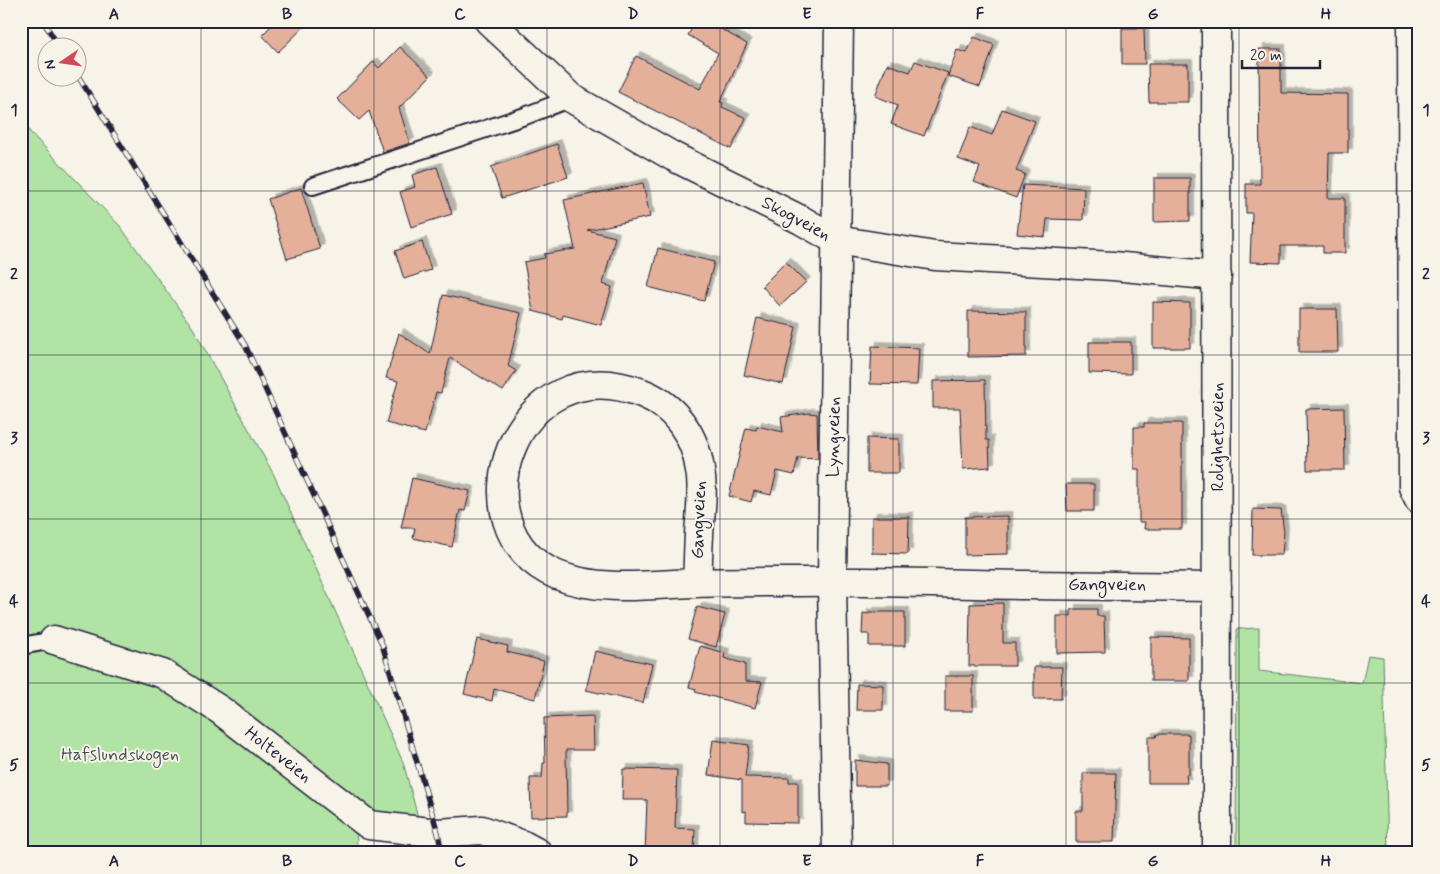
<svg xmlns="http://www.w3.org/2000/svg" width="1440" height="874" viewBox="0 0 1440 874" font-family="Mynerve,sans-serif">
<defs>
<filter id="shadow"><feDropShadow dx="4.5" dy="-4.5" stdDeviation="0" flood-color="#0004"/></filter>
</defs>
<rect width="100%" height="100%" fill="#f7f3e8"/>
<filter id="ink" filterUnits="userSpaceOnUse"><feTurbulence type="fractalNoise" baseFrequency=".02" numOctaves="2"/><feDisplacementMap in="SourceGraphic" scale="10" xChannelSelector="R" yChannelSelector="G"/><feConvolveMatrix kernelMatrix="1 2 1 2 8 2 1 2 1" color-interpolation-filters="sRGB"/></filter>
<g filter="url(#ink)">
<!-- green -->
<g fill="#b0e3a4" stroke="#698270">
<polygon points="21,116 30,132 120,226 193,328 274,475 403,762 419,821 388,818 356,806 357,853 21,853"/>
<polygon points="1259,628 1259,671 1362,683 1368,655 1383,657 1388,853 1236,853 1237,629"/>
</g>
<!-- building -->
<g fill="#e5b09a" stroke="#22223b" filter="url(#shadow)">
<polygon points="276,21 310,21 278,52 262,35"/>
<polygon points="696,21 707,21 747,44 720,102 723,103 722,107 746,118 731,149 618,92 636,56 700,89 718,53 688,35"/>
<polygon points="1122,28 1144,28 1145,64 1122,64"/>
<polygon points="974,37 994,45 980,87 948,76 957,50 967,53"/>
<polygon points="400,47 430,76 399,108 410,143 383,152 369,111 359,120 337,99 373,62 379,68"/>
<polygon points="1259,49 1281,49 1281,93 1348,94 1348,153 1329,153 1328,198 1345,198 1345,253 1323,253 1323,246 1281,246 1281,263 1250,262 1252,213 1246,213 1246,184 1260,184"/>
<polygon points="915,61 948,73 924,136 891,124 898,105 875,96 887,64 910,72"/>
<polygon points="1148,64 1188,64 1188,102 1149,102"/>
<polygon points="1002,109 1035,121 1016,171 1025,174 1016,198 974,182 980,167 958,159 970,127 992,135"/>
<polygon points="557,144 568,177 502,198 491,167"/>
<polygon points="437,167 452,214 411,227 400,192 415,187 412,175"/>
<polygon points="1154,178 1190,178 1190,221 1154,222"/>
<polygon points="643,183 650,217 587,230 615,237 603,284 612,287 601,325 563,315 562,319 533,311 524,262 545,258 544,254 575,249 564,200"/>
<polygon points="1023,185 1084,188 1083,220 1047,219 1045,237 1017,234"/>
<polygon points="301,188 320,249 287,259 268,199"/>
<polygon points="422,242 431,270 404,279 395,251"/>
<polygon points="658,248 714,262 704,301 648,287"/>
<polygon points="786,262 806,282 780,306 762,286"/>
<polygon points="443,295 521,313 508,366 516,371 503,391 450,358 441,393 436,392 425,433 386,423 398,381 386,378 399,333 430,354"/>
<polygon points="1153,302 1190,303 1190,348 1153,348"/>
<polygon points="1299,309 1337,309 1338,352 1299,352"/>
<polygon points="968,311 1026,312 1026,356 968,357"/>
<polygon points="757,318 796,327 783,384 744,375"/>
<polygon points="1089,342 1131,342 1131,374 1089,373"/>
<polygon points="872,346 919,348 917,385 870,384"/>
<polygon points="985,380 986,440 989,440 990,467 963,469 960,408 933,408 933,381"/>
<polygon points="1344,408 1345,470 1307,470 1306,409"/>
<polygon points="809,413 817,414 818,459 798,458 794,475 777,471 771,495 754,491 751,502 729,496 746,428 756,430 757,426 783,432 781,417"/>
<polygon points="1144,423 1182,423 1182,529 1144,529 1145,522 1139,522 1139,469 1134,469 1134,427 1144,427"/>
<polygon points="867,438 899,439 899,473 867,473"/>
<polygon points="412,478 470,491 465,511 460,510 452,547 413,538 415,528 401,528"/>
<polygon points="1066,484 1094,484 1094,511 1067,511"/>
<polygon points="1253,509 1281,510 1284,532 1282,555 1252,555"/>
<polygon points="1008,516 1008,554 965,555 965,517"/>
<polygon points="872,517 909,517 908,554 872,553"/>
<polygon points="1003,603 1003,643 1015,643 1015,666 969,666 970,604"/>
<polygon points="697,607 725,614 716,647 688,639"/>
<polygon points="1071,609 1097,609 1097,616 1104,616 1105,652 1057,653 1057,616 1071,616"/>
<polygon points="869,612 905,612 905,646 869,646 869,634 862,634 863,613 869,614"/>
<polygon points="1151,637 1189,638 1189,681 1151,681"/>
<polygon points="477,639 508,646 507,652 544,661 535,699 494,689 492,701 464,694"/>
<polygon points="700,646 725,653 724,658 745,664 745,681 762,682 755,708 695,692 696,689 689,687"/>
<polygon points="595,651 652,664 643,703 586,690"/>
<polygon points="1034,667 1062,667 1061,699 1034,699"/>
<rect x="945" y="676" width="28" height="35"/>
<polygon points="857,684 883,685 883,710 856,710"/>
<polygon points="593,716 594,750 566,750 567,816 531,817 530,778 542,778 543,763 545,763 544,718"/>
<polygon points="1157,734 1189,734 1189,774 1186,774 1187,783 1148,783 1148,737 1156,737"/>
<polygon points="713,740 749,745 745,777 789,778 789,782 798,782 798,823 746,822 746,811 742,812 742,780 708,775"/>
<polygon points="855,760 887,764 887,786 855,786"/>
<polygon points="623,769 677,770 675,828 695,829 694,853 645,853 647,800 622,800"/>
<polygon points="1083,773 1116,773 1114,842 1076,842 1076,811 1083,811"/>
</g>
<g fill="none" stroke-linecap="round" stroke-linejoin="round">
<!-- lane casing -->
<g stroke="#22223b" stroke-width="20">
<g id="lane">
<polyline points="313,186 525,116 571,98"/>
<polyline points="21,646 54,640"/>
</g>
</g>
<!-- street casing -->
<g stroke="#22223b" stroke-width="31">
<g id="street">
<polyline points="489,21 571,98 674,157 801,220 836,240 935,256 1113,266 1217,276"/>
<polyline points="1216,21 1217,853"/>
<polyline points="1412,21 1413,487 1419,499"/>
<path d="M697,583C698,567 698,551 699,535C700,514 704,492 700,470C695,435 675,406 642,393C514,343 450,530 557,575C599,592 648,585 693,583C728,582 764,582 800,582C875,581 951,584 1026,585C1090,586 1153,586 1217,587"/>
<polyline points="54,640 163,674 220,710 369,825 438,833 482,830 523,845 538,853"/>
<polyline points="837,853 832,582 839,21"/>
</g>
</g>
<!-- lane -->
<use href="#lane" stroke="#f7f3e8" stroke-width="16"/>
<!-- street -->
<use href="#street" stroke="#f7f3e8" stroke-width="28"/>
<!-- rail casing -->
<g stroke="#22223b" stroke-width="5.5">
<g id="rail">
<polyline points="43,21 60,48"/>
<polyline points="78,76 245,345 382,644 438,833 442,853"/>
</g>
</g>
<!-- rail -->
<use href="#rail" stroke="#f7f3e8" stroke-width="4" stroke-dasharray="11" stroke-linecap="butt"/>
</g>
</g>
<!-- grid -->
<path fill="none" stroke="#22223b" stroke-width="1" stroke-opacity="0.55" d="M201,21V853M374,21V853M547,21V853M720,21V853M893,21V853M1066,21V853M1239,21V853M21,191H1419M21,355H1419M21,519H1419M21,683H1419"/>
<g text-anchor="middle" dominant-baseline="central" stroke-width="4" stroke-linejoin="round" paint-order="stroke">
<!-- street labels -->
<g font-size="18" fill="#22223b" stroke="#f7f3e8">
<text transform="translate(796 219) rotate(28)">Skogveien</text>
<text transform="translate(834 437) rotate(-89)">Lyngveien</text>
<text transform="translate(1218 437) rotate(-90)">Rolighetsveien</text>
<text transform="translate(699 520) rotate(-88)">Gangveien</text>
<text x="1107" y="585">Gangveien</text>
<text transform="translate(278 755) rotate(38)">Holteveien</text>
</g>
<!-- park labels -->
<g font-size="18" fill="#465255" stroke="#f7f3e8">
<text x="120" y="755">Hafslundskogen</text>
</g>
</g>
<!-- margin -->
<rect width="1440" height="874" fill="none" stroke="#f7f3e8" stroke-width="55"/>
<!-- north arrow -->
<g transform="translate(62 62) rotate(257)"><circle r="24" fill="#f7f3e8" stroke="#a29fa3"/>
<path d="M0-4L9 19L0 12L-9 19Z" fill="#d1495b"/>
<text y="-8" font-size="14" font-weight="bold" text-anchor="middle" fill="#22223b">N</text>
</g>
<!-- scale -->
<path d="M1242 60v8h78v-8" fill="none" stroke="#22223b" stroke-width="2.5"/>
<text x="1250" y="60" font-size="15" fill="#22223b" stroke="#f7f3e8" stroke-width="4" paint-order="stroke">20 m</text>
<rect x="28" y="28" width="1384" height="818" fill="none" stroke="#22223b" stroke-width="2"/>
<g font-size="16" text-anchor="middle" font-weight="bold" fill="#22223b">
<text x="114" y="19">A</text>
<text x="287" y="19">B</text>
<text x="460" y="19">C</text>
<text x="633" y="19">D</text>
<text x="807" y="19">E</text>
<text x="980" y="19">F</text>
<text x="1153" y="19">G</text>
<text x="1326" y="19">H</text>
<text x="14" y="115">1</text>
<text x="1426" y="115">1</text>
<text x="14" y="279">2</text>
<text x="1426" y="279">2</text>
<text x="14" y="443">3</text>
<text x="1426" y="443">3</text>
<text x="14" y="606">4</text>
<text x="1426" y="606">4</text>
<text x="14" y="770">5</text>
<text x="1426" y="770">5</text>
<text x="114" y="866">A</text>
<text x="287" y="866">B</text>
<text x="460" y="866">C</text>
<text x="633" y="866">D</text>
<text x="807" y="866">E</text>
<text x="980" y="866">F</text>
<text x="1153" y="866">G</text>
<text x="1326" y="866">H</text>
</g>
</svg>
